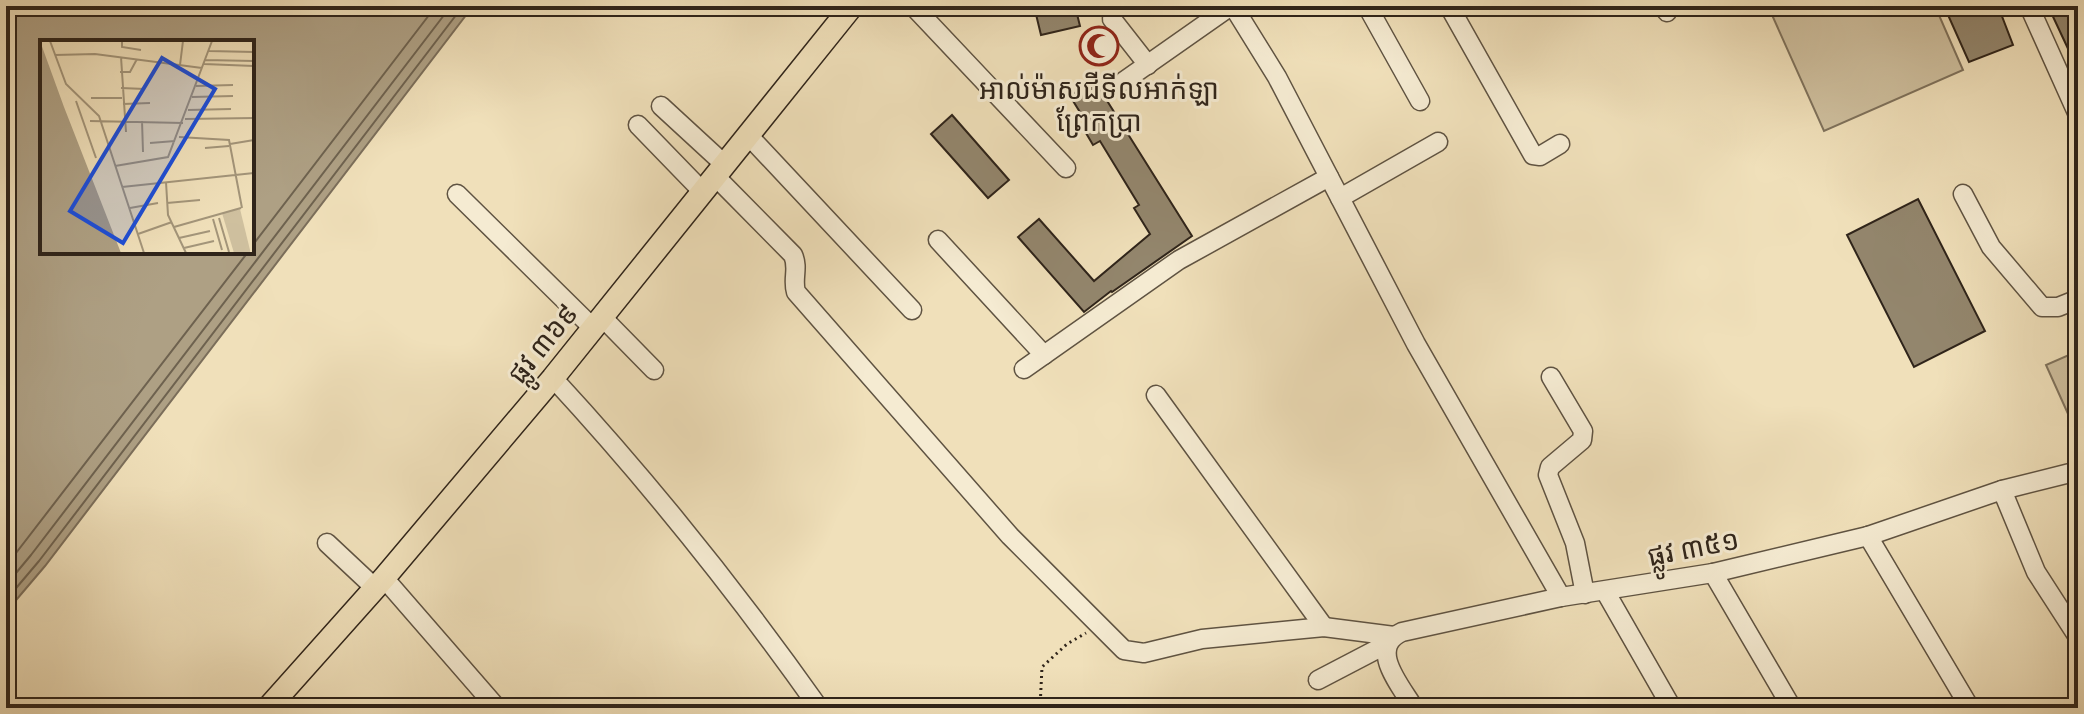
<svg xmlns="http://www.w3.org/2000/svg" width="2084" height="714" viewBox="0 0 2084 714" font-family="'Gentium Book Plus','Noto Sans Khmer',serif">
<defs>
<pattern id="grass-tufts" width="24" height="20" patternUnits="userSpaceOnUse" patternTransform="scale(2)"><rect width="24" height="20" fill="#cfc09f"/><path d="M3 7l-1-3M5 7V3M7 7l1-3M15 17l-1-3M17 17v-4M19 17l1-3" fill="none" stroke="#b2a588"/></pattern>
</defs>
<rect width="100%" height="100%" fill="#f0e0ba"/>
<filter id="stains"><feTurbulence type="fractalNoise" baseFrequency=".0025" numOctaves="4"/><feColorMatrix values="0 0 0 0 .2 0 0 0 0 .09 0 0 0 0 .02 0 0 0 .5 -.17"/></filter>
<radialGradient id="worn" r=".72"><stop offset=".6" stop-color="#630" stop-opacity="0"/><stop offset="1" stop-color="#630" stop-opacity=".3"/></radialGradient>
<!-- grass -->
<polygon fill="url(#grass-tufts)" stroke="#7f725c" stroke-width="2" points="2078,351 2078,436 2046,365"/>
<!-- pitch -->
<polygon fill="#cfc09f" stroke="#7f725c" stroke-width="2" points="1768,6 1935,6 1963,70 1824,131"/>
<!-- water -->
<path fill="#aea084" stroke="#7b6e5a" stroke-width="2" fill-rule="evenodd" d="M6,6H473L45,566L6,612ZM42,42H252V252H42Z"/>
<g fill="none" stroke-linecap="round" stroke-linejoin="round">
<!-- shore -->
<g stroke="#6e624f" stroke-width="2">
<polyline points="252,246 436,6"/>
<polyline points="6,566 248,252"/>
<polyline points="6,585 31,555 451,6"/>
<polyline points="6,600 39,561 463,6"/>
</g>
</g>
<!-- building -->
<g fill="#93866d" stroke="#2f241a" stroke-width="2">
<polygon points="1034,6 1075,6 1080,26 1041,35"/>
<polygon points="1944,6 1998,6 2013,45 1969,62"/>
<polygon points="2048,6 2078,6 2078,70"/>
<polygon points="1094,80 1192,236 1112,292 1111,291 1084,312 1018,237 1039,219 1094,281 1150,234 1134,208 1139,205 1100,141 1093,145 1086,133 1091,130 1070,96"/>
<polygon points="952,115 1009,180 988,198 931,134"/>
<polygon points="1918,199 1985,331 1914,367 1847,235"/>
</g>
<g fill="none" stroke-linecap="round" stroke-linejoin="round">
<!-- minor casing -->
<g stroke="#5f5342" stroke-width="21">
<g id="minor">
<polyline points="913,6 1066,168"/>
<polyline points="1233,6 1277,77 1416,344 1561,597"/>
<polyline points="1367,6 1420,101"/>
<polyline points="1449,6 1533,155 1540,156 1560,144"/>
<polyline points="1663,6 1667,12"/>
<polyline points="2029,6 2078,115"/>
<polyline points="1112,19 1148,65"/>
<polyline points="1124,81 1231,6"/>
<polyline points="661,106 724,164"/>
<polyline points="638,125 702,191"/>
<polyline points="748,135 912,310"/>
<path d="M715,176L793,255C799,268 792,279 796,292L1010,536L1124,650L1144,653L1202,639L1324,627L1394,636"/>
<polyline points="457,194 593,328"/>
<polyline points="1963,194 1991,247 2042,307 2058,307 2078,299"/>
<polyline points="1340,198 1438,142"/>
<polyline points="938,240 1044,355"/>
<polyline points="602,317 654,370"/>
<polyline points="1024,369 1179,260 1329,177"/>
<polyline points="1551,377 1583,431 1582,440 1550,467 1548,475 1575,543 1585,594"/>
<path d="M553,378C649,482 737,592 819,708"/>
<polyline points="1156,395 1324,627"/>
<polyline points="2002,490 2036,572 2078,637"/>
<polyline points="1868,536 1970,708"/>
<polyline points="327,543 375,588"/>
<polyline points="1713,573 1792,708"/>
<polyline points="384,578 497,708"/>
<polyline points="1605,591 1672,708"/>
<polyline points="1318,680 1387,644"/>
<path d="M1414,708C1401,686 1367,648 1402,632L1561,597L1713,573L1868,536L2002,490L2078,471"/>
</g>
</g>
<!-- major casing -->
<g stroke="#2f241a" stroke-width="25">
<polyline id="major" points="268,708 384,578 553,378 852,6"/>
</g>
<!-- path -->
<polyline stroke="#2f241a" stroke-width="3" stroke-dasharray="2 4" stroke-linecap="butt" points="1040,708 1042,667 1067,644 1086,633"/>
<!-- minor -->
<use href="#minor" stroke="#f5ebd2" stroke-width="18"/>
<!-- major -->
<use href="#major" stroke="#f0e0ba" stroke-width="22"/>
</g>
<!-- icons -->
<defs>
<g id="mosque-ring" transform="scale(2)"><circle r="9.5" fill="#f5ebd2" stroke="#8f2418" stroke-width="1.5"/><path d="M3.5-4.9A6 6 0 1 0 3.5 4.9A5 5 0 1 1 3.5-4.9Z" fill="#8f2418"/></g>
</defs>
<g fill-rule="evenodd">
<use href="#mosque-ring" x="1099" y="46"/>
</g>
<g text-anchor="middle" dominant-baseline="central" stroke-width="6" stroke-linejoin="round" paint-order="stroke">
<!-- poi labels -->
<g font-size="28" fill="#2f241a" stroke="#f5ebd2">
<text x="1099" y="88">អាល់ម៉ាសជីទីលអាក់ឡា<tspan x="1099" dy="32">ព្រែកប្រា</tspan></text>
</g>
<!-- street labels -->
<g font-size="28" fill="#2f241a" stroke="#f5ebd2">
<text transform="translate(542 343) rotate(-51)">ផ្លូវ ៣៦៩</text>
<text transform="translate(1693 547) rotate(-11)">ផ្លូវ ៣៥១</text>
</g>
</g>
<!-- overview -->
<g transform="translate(40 40)">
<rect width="214" height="214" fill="#f0e0ba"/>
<path d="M200,169L210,210V213H194L182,173Z" fill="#cfc09f"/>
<path d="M0,1L24,67L81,213H0Z" fill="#aea084"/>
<path fill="none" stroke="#a3957a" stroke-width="2" d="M10,1L26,44L59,76L104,213M82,1V7L101,10M169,11L214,12M15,15L55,14L162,28M81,17L86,92M165,20L214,21M164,24L214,26M140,25L143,1M80,32H90L97,19M156,46L193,45M81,48L105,49M152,57L193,56M51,58H82M36,61L56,118M83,64L110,63M148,70L191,69M145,79L214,78M50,81L143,83M102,81L103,112M139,97L189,100L202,168M110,103L135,101M190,104L214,100M165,108L189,106M75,126L128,117L172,1M126,142L128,175L146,213M82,147L214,133M127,163L160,160M90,168L118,163M179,178L189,212M173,179L182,210M134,187L201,168M98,194L132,182M139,198L170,191M144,208L174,201"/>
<path fill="#1d4ed8" fill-opacity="0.15" stroke="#1d4ed8" stroke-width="4" d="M122,18L175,49L83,203L30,171Z"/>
<rect width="214" height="214" fill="none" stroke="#2f241a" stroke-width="4"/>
</g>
<!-- margin -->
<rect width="2084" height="714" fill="none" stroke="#f0e0ba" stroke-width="32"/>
<rect x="8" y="8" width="2068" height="698" fill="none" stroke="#2f241a" stroke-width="4"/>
<rect x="16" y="16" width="2052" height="682" fill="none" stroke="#2f241a" stroke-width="2"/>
<rect width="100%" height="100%" filter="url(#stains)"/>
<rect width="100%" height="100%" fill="url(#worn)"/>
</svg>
